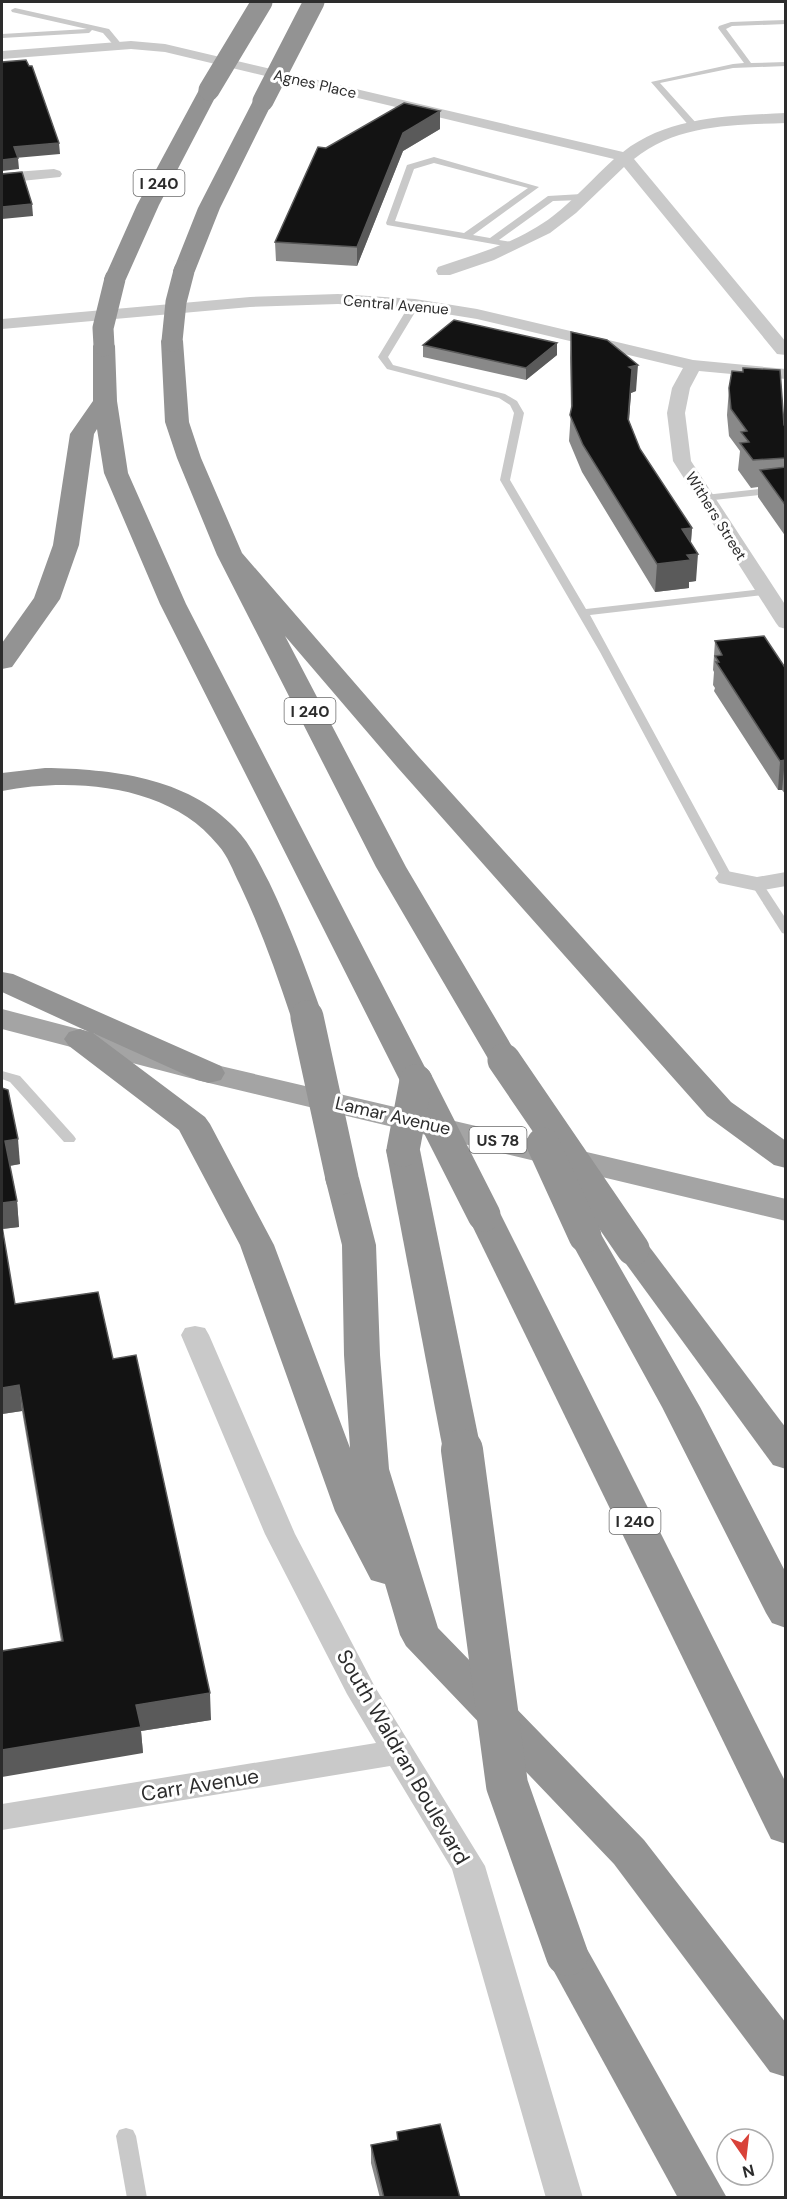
<svg xmlns="http://www.w3.org/2000/svg" width="787" height="2199" viewBox="0 0 787 2199" font-family="'DM Sans',sans-serif">
<rect width="100%" height="100%" fill="#fff"/>
<g fill="none" stroke-linecap="round" stroke-linejoin="round">
<!-- service -->
<g fill="#c9c9c9" fill-rule="evenodd">
<polygon points="15,8 109,29 123,46 116,48 103,33 92,30 89,33 2,38 2,34 87,29 12,12 11,10"/>
<polygon points="786,20 786,24 732,26 726,29 751,63 786,62 786,66 733,68 660,83 697,124 697,128 691,128 651,82 733,64 744,63 718,28 719,26 731,22"/>
<path d="M434,157L539,187L473,235L490,238L548,196L582,194L586,197L582,200L553,201L499,240L518,243L519,245L515,248L387,225L386,223L407,165ZM434,163L528,188L464,233L395,221L414,169Z"/>
<polygon points="415,301 420,304 388,357 393,365 505,394 517,401 524,413 510,480 586,609 763,589 768,592 763,595 590,615 733,878 731,881 727,882 721,878 600,652 500,480 514,413 510,405 499,398 387,369 378,357 410,304"/>
<polygon points="786,486 786,492 705,501 700,498 705,495"/>
<polygon points="757,880 761,881 786,919 786,934 782,933 751,884"/>
<polygon points="2,1071 20,1076 74,1136 76,1139 74,1142 64,1142 10,1082 2,1079"/>
<polygon points="126,2128 133,2130 136,2136 147,2198 127,2198 116,2136 119,2130"/>
</g>
<!-- minor -->
<g fill="#c9c9c9" fill-rule="evenodd">
<path d="M131,41L165,44L623,152C669,116 730,116 786,113V123C733,125 677,124 634,159L786,342V355L777,354L624,167L576,213L550,233L494,260L450,275H438L436,271L438,267C477,254 519,242 553,216C575,199 593,178 614,159L165,52L131,49L2,59V51Z"/>
<polygon points="54,169 60,171 62,174 60,177 2,183 2,173"/>
<polygon points="338,294 415,299 477,309 693,360 786,369 786,379 699,371 690,388 685,413 691,461 786,606 786,629 779,627 776,623 673,461 667,413 672,388 683,368 477,319 415,309 338,304 250,307 2,329 2,319 250,297"/>
<polygon points="727,871 757,877 786,872 786,886 757,891 719,883 715,878 719,873"/>
<polygon points="195,1326 205,1328 209,1335 295,1534 375,1687 485,1866 583,2198 546,2198 452,1869 390,1766 2,1830 2,1804 376,1743 347,1694 265,1534 181,1335 185,1328"/>
</g>
<!-- primary -->
<polygon fill="#a4a4a4" fill-rule="evenodd" points="2,1009 212,1064 786,1199 786,1221 209,1083 2,1029"/>
<!-- motorway -->
<g fill="#939393" fill-rule="evenodd">
<polygon points="209,84 216,86 219,90 159,205 126,279 123,284 115,286 107,284 104,279 137,205 199,90 202,86"/>
<polygon points="263,95 270,97 273,101 220,208 195,271 192,276 184,278 176,276 173,271 198,208 253,101 256,97"/>
<polygon points="172,334 180,336 183,341 189,422 201,458 242,553 418,756 731,1102 786,1141 786,1168 774,1165 707,1116 398,768 285,636 406,867 520,1060 515,1067 504,1070 493,1067 376,867 217,555 177,458 165,422 161,341 164,336"/>
<polygon points="104,339 112,341 115,346 117,401 128,473 186,604 432,1081 428,1088 416,1091 404,1088 400,1081 160,604 104,473 97,429 94,434 79,545 60,599 12,667 2,669 2,643 34,598 53,545 70,434 93,401 93,346 96,341"/>
<path d="M45,768C111,769 187,777 235,828C250,843 259,863 269,882C290,926 307,971 323,1017L318,1024L307,1027L296,1024L291,1017C276,972 260,927 240,885C233,871 228,856 218,845C170,784 71,777 2,791V773Z"/>
<polygon points="2,972 13,974 221,1066 225,1073 221,1080 209,1083 197,1080 93,1033 205,1117 210,1124 274,1245 350,1448 344,1355 342,1245 325,1178 330,1170 342,1167 354,1170 359,1178 376,1245 380,1355 389,1469 438,1628 644,1840 786,2023 786,2077 770,2072 614,1864 406,1646 400,1635 385,1584 371,1580 335,1511 240,1245 179,1130 69,1046 64,1039 69,1032 80,1029 89,1032 2,992"/>
<polygon points="403,1139 415,1143 420,1150 481,1450 475,1459 462,1463 449,1459 443,1450 386,1150 391,1143"/>
<polygon points="484,1204 496,1207 501,1215 786,1783 786,1844 771,1839 765,1827 467,1215 472,1207"/>
<polygon points="585,1225 597,1228 602,1236 700,1407 786,1573 786,1628 772,1623 766,1613 662,1407 568,1236 573,1228"/>
<polygon points="633,1238 645,1241 786,1428 786,1469 773,1465 621,1257 616,1249 621,1241"/>
<polygon points="567,1937 583,1942 727,2198 678,2198 545,1955 551,1942"/>
</g>
<!-- motorway-bridge-far2 -->
<g stroke="#939393" stroke-width="21">
<polyline points="209,90 262,2"/>
<polyline points="263,101 314,2"/>
<polyline points="172,341 176,302 184,271"/>
<polyline points="104,346 103,328 115,279"/>
</g>
<!-- motorway-bridge-far1 -->
<g stroke="#939393" stroke-width="33">
<polyline points="307,1017 342,1178"/>
<polyline points="504,1060 633,1249"/>
<polyline points="416,1081 484,1215"/>
<polyline points="543,1144 585,1236"/>
<polyline points="403,1150 416,1081"/>
</g>
<!-- motorway-bridge -->
<polyline stroke="#939393" stroke-width="42" points="462,1450 507,1785 567,1955"/>
</g>
<!-- wall -->
<g fill="#898989">
<polygon points="440,129 403,151 357,266 276,261 275,242 326,148"/>
<polygon points="571,332 636,391 631,393 629,421 640,449 692,528 691,542 696,581 689,582 689,588 655,592 582,472 569,441 571,411 570,358"/>
<polygon points="423,345 557,355 526,380 423,357"/>
<polygon points="729,388 786,426 786,537 758,497 758,487 751,488 738,470 740,451 729,436 727,415"/>
<polygon points="715,641 786,669 786,795 782,790 778,790 714,691 715,688 713,685 714,672 713,670"/>
<polygon points="2,1088 20,1164 10,1166 17,1201 19,1227 2,1229 15,1304 113,1359 211,1720 141,1731 143,1753 61,1641 22,1411 2,1414"/>
<polygon points="397,2132 460,2198 380,2198 371,2163 371,2145 397,2140"/>
</g>
<!-- shaded-wall -->
<g fill="#5a5a5a">
<polygon points="440,111 440,129 403,151 357,266 357,247 403,133"/>
<polygon points="59,143 60,154 15,158 14,147"/>
<polygon points="18,158 19,169 2,171 2,160"/>
<polygon points="32,204 33,216 2,219 2,207"/>
<polygon points="557,343 557,355 526,380 526,368"/>
<polygon points="638,365 636,391 631,393 627,446 629,367"/>
<polygon points="692,528 690,554 698,554 696,581 689,582 689,588 655,592 657,564 682,529"/>
<polygon points="785,760 782,790 778,790 780,761"/>
<polygon points="18,1139 20,1164 8,1166 5,1141"/>
<polygon points="17,1201 19,1227 2,1229 2,1203"/>
<polygon points="19,1385 22,1411 2,1414 2,1388"/>
<polygon points="210,1693 211,1720 141,1731 143,1753 2,1777 2,1750 136,1705"/>
</g>
<!-- building -->
<g fill="#131313" stroke="#5a5a5a" stroke-width="1.5">
<polygon points="26,60 29,66 32,66 59,143 14,147 18,158 2,160 2,62"/>
<polygon points="404,103 440,111 403,133 357,247 275,242 318,147 326,148"/>
<polygon points="22,172 32,204 2,207 2,174"/>
<polygon points="454,320 557,343 526,368 423,345"/>
<polygon points="571,332 607,340 638,365 629,367 632,369 628,419 640,449 692,528 682,529 698,554 687,555 691,560 657,564 583,445 570,415 572,406"/>
<polygon points="743,368 780,370 784,425 786,426 786,458 753,460 740,443 749,442 741,432 747,431 731,409 729,388 732,371 743,372"/>
<polygon points="786,467 786,506 760,470"/>
<polygon points="764,636 786,669 786,761 785,760 780,761 716,662 719,662 715,656 722,655 715,641"/>
<polygon points="2,1088 8,1090 18,1139 5,1141 17,1201 2,1203"/>
<polygon points="2,1226 15,1304 98,1292 113,1359 136,1355 210,1693 136,1705 141,1727 2,1750 2,1651 63,1641 19,1385 2,1388"/>
<polygon points="440,2124 460,2198 384,2198 371,2145 398,2140 397,2132"/>
</g>
<g text-anchor="middle" dominant-baseline="central" stroke-width="6" stroke-linejoin="round" paint-order="stroke">
<!-- far-street labels -->
<g font-size="15" fill="#2c2c2c" stroke="#fff">
<text transform="translate(315 84) rotate(13)">Agnes Place</text>
<text transform="translate(396 305) rotate(5)">Central Avenue</text>
<text transform="translate(716 516) rotate(58)">Withers Street</text>
</g>
<!-- shield labels -->
<g fill="#fff" stroke="#6b6b6b" stroke-width="1.5">
<rect x="133.5" y="170" width="51" height="26" rx="4.5"/>
<rect x="284.5" y="698" width="51" height="26" rx="4.5"/>
<rect x="469.5" y="1127" width="57" height="26" rx="4.5"/>
<rect x="609.5" y="1508" width="51" height="26" rx="4.5"/>
</g>
<g font-size="16" font-weight="bold" fill="#2c2c2c">
<text x="159" y="183">I 240</text>
<text x="310" y="711">I 240</text>
<text x="498" y="1140">US 78</text>
<text x="635" y="1521">I 240</text>
</g>
<!-- street labels -->
<g font-size="18" fill="#2c2c2c" stroke="#fff">
<text transform="translate(393 1116) rotate(13)">Lamar Avenue</text>
</g>
<!-- near-street labels -->
<g font-size="21" fill="#2c2c2c" stroke="#fff">
<text transform="translate(403 1757) rotate(60)">South Waldran Boulevard</text>
<text transform="translate(200 1785) rotate(-9)">Carr Avenue</text>
</g>
</g>
<!-- border -->
<rect width="787" height="2199" fill="none" stroke="#2c2c2c" stroke-width="6"/>
<!-- north arrow -->
<g transform="translate(745 2157) rotate(166)"><circle r="28" fill="#ffffff" stroke="#ababab" stroke-width="1.5"/>
<path d="M0-4.5L10 22L0 15L-10 22Z" fill="#d84239"/>
<text y="-9" font-size="16" font-weight="bold" text-anchor="middle" fill="#2c2c2c">N</text>
</g>
</svg>
